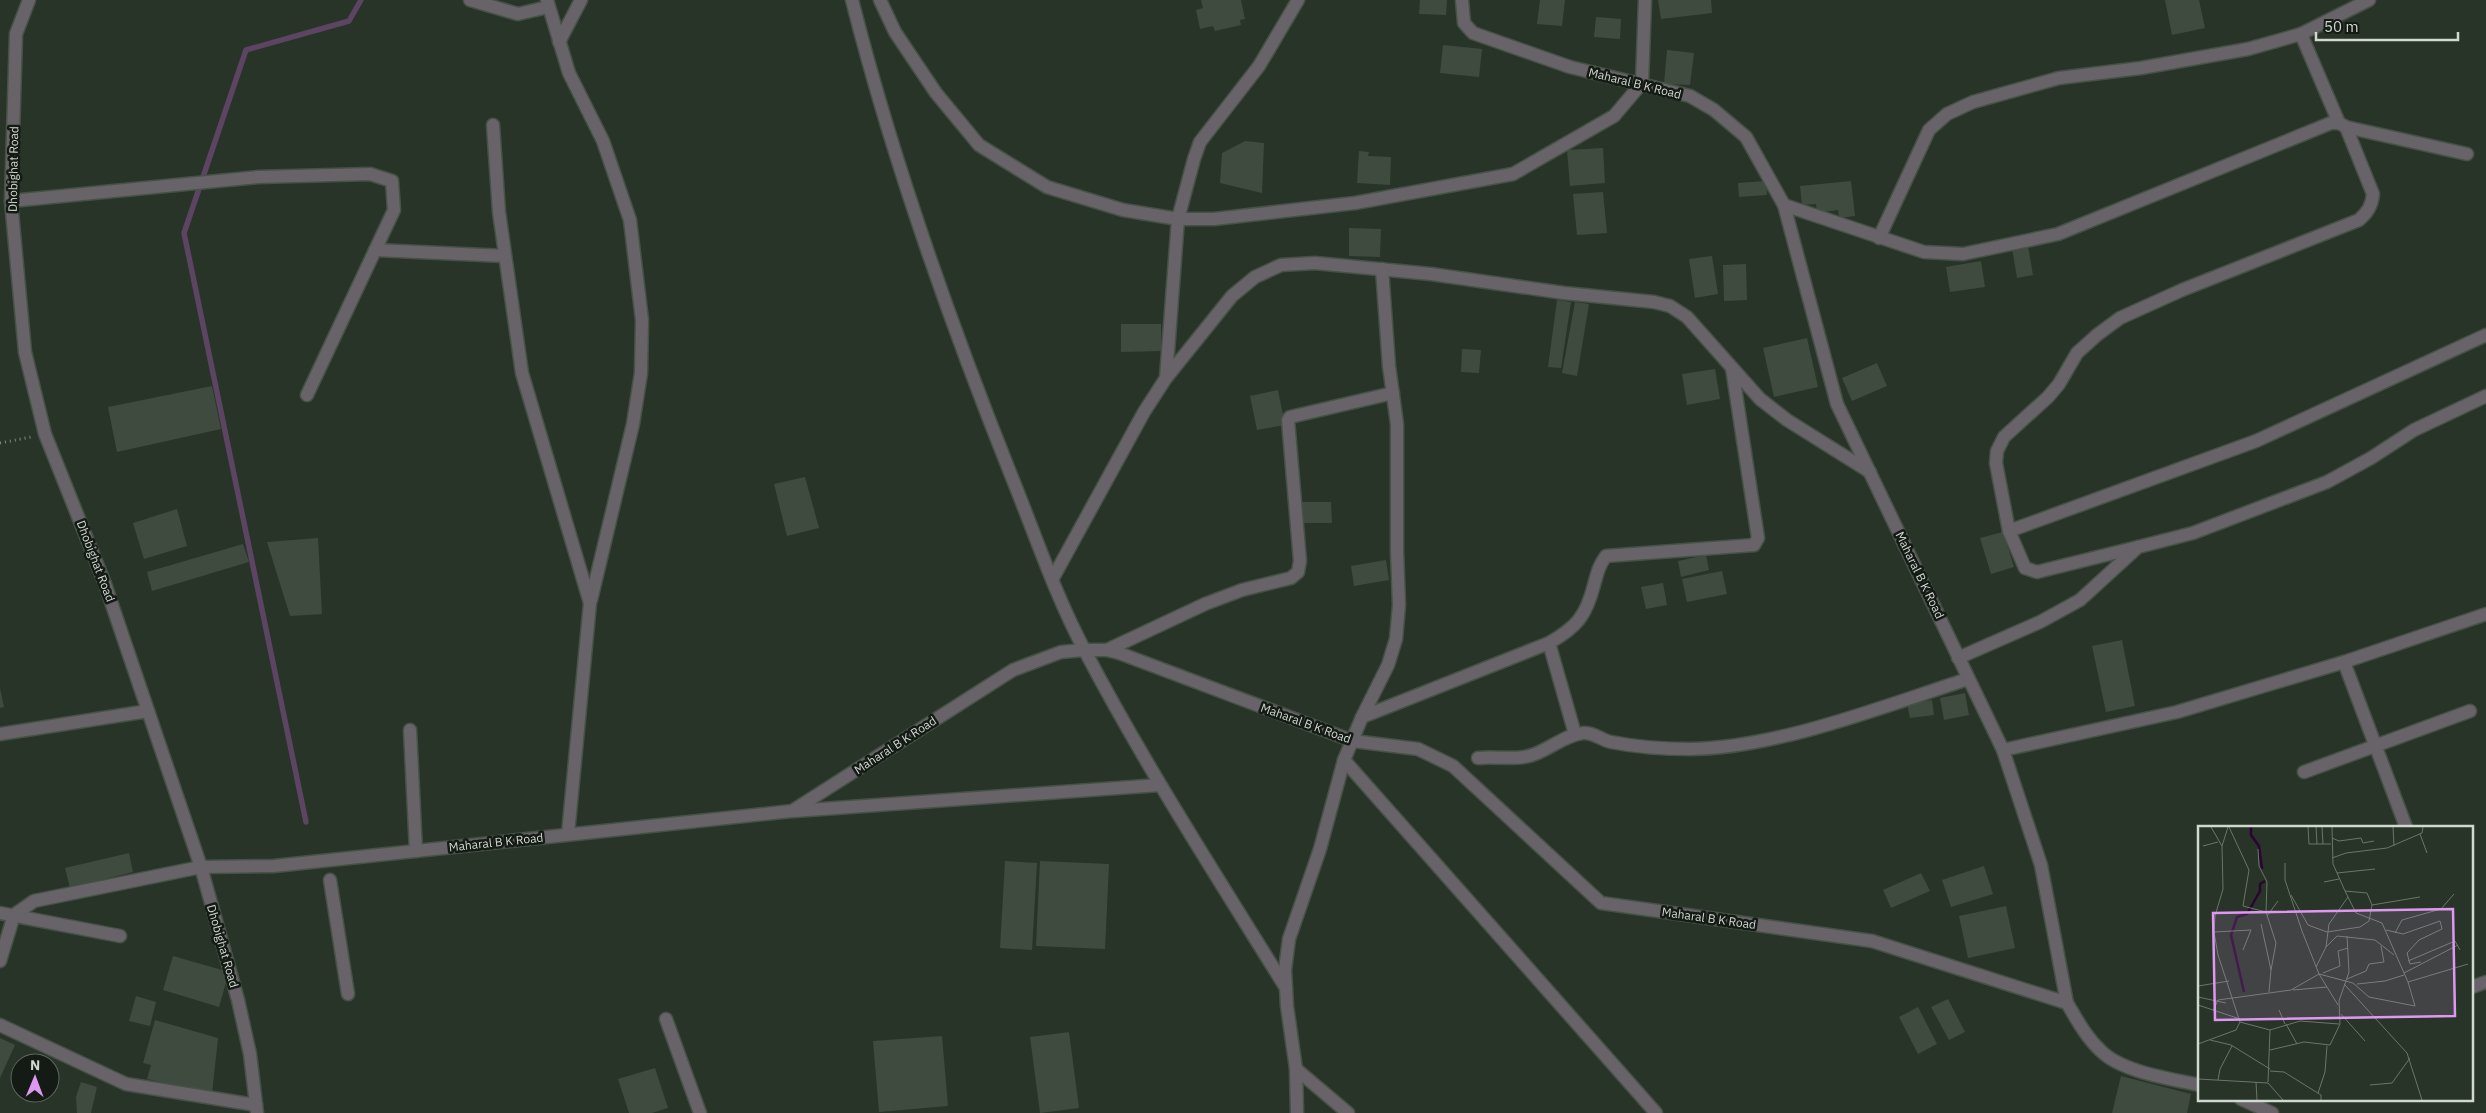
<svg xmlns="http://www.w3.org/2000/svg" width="2486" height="1113" viewBox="0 0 2486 1113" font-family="'IBM Plex Sans',sans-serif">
<rect width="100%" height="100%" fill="#273427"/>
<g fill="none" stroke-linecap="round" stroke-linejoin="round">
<!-- stream -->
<polyline stroke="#5c4462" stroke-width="5.5" points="306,822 184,233 246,50 349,21 361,0"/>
</g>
<!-- building -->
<g fill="#3f4b3e">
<polygon points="1201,0 1241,0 1245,19 1240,20 1241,25 1215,31 1213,26 1200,29 1196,10 1203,8"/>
<polygon points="1420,0 1447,0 1446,15 1419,14"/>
<polygon points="1540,0 1565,0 1562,26 1537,24"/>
<polygon points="1658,0 1711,0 1712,13 1661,19"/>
<polygon points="2165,0 2199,0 2205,28 2172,35"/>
<polygon points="1596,17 1621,19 1620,39 1594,37"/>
<polygon points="1443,45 1482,49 1479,77 1440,73"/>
<polygon points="1667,50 1694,53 1690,85 1664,84"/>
<polygon points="1245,141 1264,143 1262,193 1220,183 1222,153"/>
<polygon points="1603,148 1605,183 1570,186 1567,150"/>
<polygon points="1359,151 1369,152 1368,156 1391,157 1390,185 1357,183"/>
<polygon points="1766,181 1767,195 1739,197 1738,183"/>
<polygon points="1851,181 1855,216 1839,218 1838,210 1817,213 1816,204 1802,205 1800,186"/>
<polygon points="1603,192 1607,233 1577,235 1573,194"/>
<polygon points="1349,228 1381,229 1380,257 1349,256"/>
<polygon points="2028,246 2033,275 2017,278 2012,248"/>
<polygon points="1712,256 1718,294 1695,298 1689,259"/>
<polygon points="1981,261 1985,287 1950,292 1946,267"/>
<polygon points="1746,264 1747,300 1724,301 1723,265"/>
<polygon points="1557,300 1571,302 1561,368 1548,367"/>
<polygon points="1575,302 1589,304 1577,376 1562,373"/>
<polygon points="1121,324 1161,324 1161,351 1121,352"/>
<polygon points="1807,338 1818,387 1774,397 1763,348"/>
<polygon points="1462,349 1481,350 1479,373 1461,372"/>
<polygon points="1877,363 1887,386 1852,401 1842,378"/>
<polygon points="1715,369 1720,399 1687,405 1682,374"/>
<polygon points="212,386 221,429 117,452 108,407"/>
<polygon points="1278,390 1285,425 1257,430 1250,396"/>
<polygon points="805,477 819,528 787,536 774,484"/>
<polygon points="1301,502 1331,502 1332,523 1302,523"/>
<polygon points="177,509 187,546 144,559 133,523"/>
<polygon points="2003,532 2014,567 1991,574 1980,538"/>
<polygon points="318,538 322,614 290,616 267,542"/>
<polygon points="243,544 249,562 152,591 147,572"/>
<polygon points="1706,555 1709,570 1681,577 1678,561"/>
<polygon points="1386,560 1389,580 1354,586 1351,566"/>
<polygon points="1722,571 1727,594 1687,602 1682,579"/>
<polygon points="1663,583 1667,605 1646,609 1641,587"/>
<polygon points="2122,640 2135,706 2106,712 2092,646"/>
<polygon points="0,688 4,707 0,708"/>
<polygon points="1965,693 1969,715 1944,720 1940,698"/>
<polygon points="1932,700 1934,715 1910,718 1907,704"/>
<polygon points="129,853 133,872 70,888 65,868"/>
<polygon points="1005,861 1037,863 1032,950 1000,948"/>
<polygon points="1040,861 1109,864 1105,949 1036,946"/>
<polygon points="1984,866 1993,894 1951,907 1942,880"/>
<polygon points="1921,873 1930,891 1891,908 1883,890"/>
<polygon points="2006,906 2015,948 1968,958 1959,916"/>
<polygon points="173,956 229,972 219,1007 163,990"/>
<polygon points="136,996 156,1002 150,1026 129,1021"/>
<polygon points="1948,999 1965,1032 1949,1040 1931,1007"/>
<polygon points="1918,1007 1937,1044 1918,1054 1899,1017"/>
<polygon points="155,1020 218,1038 212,1094 147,1079 151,1065 143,1063"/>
<polygon points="1069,1032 1079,1108 1040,1113 1030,1037"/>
<polygon points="942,1036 948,1106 879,1112 873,1041"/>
<polygon points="0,1038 15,1045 0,1078"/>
<polygon points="655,1068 668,1108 652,1113 629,1113 618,1079"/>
<polygon points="2121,1076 2191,1094 2187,1113 2112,1113"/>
<polygon points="81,1082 97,1087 91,1113 77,1113 76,1097"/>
</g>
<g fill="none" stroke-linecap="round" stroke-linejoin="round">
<!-- minor casing -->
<g stroke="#455245" stroke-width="15">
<g id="minor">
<polyline points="29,0 16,34 11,201 25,352 45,434 105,584 201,867 238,1000 250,1054 257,1113"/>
<polyline points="470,0 518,14 548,7"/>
<polyline points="547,0 569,73 603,141 630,220 642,320 641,373 633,424 591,600"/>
<path d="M852,0C893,162 949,320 1011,475C1035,534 1055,595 1085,651C1146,767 1217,877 1286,988"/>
<polyline points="880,0 895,32 936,93 979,145 1047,187 1123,210 1178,219 1214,219 1355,203 1513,174 1614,116 1642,83 1645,0"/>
<polyline points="2301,34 2339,123"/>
<polyline points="559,42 581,0"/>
<polyline points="493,125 499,212 522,373 590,603 568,834"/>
<polyline points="2346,127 2467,154"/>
<polyline points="11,201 258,177 370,174 392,181 394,210 307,395"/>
<path d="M1784,205L1924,252L1963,254L2058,234L2331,123H2339L2346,127L2373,194C2372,205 2368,212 2359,220L2182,290L2120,318L2097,335L2077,353L2059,384L2048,397L2004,437L1997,451L1996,463L2009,531L2025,568L2037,572L2138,547"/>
<polyline points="1879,238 1929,130 1947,114 1973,102 2059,78 2141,68 2248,49 2301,34 2369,0"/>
<polyline points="375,250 505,256"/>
<polyline points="1166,378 1178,219 1194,159 1200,142 1259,66 1298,0"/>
<polyline points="2009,531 2256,441 2486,335"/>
<polyline points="1053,578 1144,412 1166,378 1232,296 1255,277 1281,265 1315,263 1431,274 1564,293 1654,302 1670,306 1687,317 1760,399 1787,420 1870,472"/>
<polyline points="1549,643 1575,734"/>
<polyline points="1107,650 1205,604 1242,590 1291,578 1298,572 1300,561 1288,420 1290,417 1393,393"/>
<polyline points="1958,658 2040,622 2080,600 2138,547 2193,533 2327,482 2371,458 2414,430 2486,396"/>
<polyline points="2344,662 2406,827"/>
<path d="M1362,717L1549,643C1577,627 1586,616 1594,585C1597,574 1599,565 1606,556L1754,545L1758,538L1732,368"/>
<polyline points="410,730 416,851"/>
<polyline points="0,734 148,711"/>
<polyline points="2003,750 2177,712 2344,662 2486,614"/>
<path d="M1478,758C1496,756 1518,761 1535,754C1551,748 1565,735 1583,733C1594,732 1601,740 1611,742C1636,747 1665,749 1690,749C1778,748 1884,706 1968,679"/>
<polyline points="1344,760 1656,1113"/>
<polyline points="2304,772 2470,711"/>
<polyline points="794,811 1160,785"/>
<polyline points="330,880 348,994"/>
<polyline points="0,913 120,936"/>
<polyline points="0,961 14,915 34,901 201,867 274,866 792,811 1013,670 1061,652 1084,650 1107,650 1119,653 1353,741 1418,749 1453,766 1601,903 1872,941 2067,1003 2041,865 2003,750 1837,404 1784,205 1746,137 1714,110 1690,96 1570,67 1473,33 1464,23 1462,0"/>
<polyline points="2472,987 2486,982"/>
<path d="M2067,1003C2077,1020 2086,1037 2101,1051C2122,1072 2171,1079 2200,1085"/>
<polyline points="666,1019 700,1113"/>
<polyline points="0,1025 126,1084 256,1105"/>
<polyline points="1296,1069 1348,1113"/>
<polyline points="2241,1099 2272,1113"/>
<polyline points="1297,1113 1296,1069 1287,1006 1285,970 1289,939 1320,849 1344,760 1362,717 1388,665 1396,639 1399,605 1397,550 1397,424 1389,366 1382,269"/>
</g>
</g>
<!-- path -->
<polyline stroke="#828c82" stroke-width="3" stroke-dasharray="1 4" stroke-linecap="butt" points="0,443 31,437"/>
<!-- minor -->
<use href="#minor" stroke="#686269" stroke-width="12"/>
</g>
<g text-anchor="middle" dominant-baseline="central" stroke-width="5" stroke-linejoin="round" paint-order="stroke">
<!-- street labels -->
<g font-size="12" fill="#d0d8d0" stroke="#141a14">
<text transform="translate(1635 83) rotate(14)">Maharal B K Road</text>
<text transform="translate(13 169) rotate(-89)">Dhobighat Road</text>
<text transform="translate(96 561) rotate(69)">Dhobighat Road</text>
<text transform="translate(1920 575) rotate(64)">Maharal B K Road</text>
<text transform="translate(1306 723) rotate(20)">Maharal B K Road</text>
<text transform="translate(895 745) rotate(-33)">Maharal B K Road</text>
<text transform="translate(496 842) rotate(-6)">Maharal B K Road</text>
<text transform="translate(1709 918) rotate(8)">Maharal B K Road</text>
<text transform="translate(223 946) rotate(74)">Dhobighat Road</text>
</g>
</g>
<!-- overview -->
<g transform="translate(2198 826)">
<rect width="275" height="275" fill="#273427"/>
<path fill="none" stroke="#2a0533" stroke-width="2.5" d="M53,1V9L61,20L64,43M46,166L33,109L39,91L49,88L62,65V58L67,55"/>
<path fill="none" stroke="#6b766b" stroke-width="1" d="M13,1L24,20M30,1L24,20L25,63L17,90L16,106L20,129L42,196M31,1L51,44L45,80L68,86M110,1L111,18H133M118,1L119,18M124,1L125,18M195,1L196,20M222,8L229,27M134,12L141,15L163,12L165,17L176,15M5,20L20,16M60,23L61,40L69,56L68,86L78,117L73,144M134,32L148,27L189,22L224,7L225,1M87,37V54L104,105L121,148L140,179M139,47L177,43M126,56L141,53M147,65L169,67L174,79M93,69L110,99L129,106L162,101L171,95L174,79L222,71M69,90L80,75M63,98L73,144L71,166M188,104L205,108L242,95L244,103L221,114L209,127L212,138L223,136M16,106L53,104L45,124M197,107L204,94L243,83L256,68M128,121L131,98L150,71M210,135L257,115L262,124M118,141L128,121L139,110L177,114L196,129M125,147L142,140L140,125L150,122M206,147L260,119M149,153L168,145L171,138L186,136L183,120M210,156L270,138M146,158L209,227L224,274M159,158L187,155L206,149M0,160L31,155M95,164L129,161M0,171L28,177M0,179L42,193M81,184L87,198M15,185L20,174L93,164L121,148L155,157L171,171L217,180L210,156L184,97L158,87L147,65L135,38L134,1M143,188L167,215M42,196L72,204L70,256M88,198L99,218M72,204L102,195L141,198M12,214L33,219L72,243M0,218L38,204L42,196M72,224L106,216L132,219L142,198L141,175L151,146L149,110M72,245L86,246L123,269V274M0,253L70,257L85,274M20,254L22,243L34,220M58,256L59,274M172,259L194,257L212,232M120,267L127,246L129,220"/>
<path fill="#df98f2" fill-opacity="0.15" stroke="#df98f2" stroke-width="2.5" d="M255,83L257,190L17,194L15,87Z"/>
<rect width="275" height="275" fill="none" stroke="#d0d8d0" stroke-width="2.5"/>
</g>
<!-- north arrow -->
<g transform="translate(35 1078) rotate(1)"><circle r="24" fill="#141a14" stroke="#5f665f"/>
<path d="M0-4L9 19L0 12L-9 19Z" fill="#df98f2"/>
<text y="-8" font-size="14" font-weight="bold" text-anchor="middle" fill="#d0d8d0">N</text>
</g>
<!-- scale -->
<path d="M2316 32v8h142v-8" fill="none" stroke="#d0d8d0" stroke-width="2.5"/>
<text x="2324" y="32" font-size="15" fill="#d0d8d0" stroke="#141a14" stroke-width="4" paint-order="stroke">50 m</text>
</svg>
